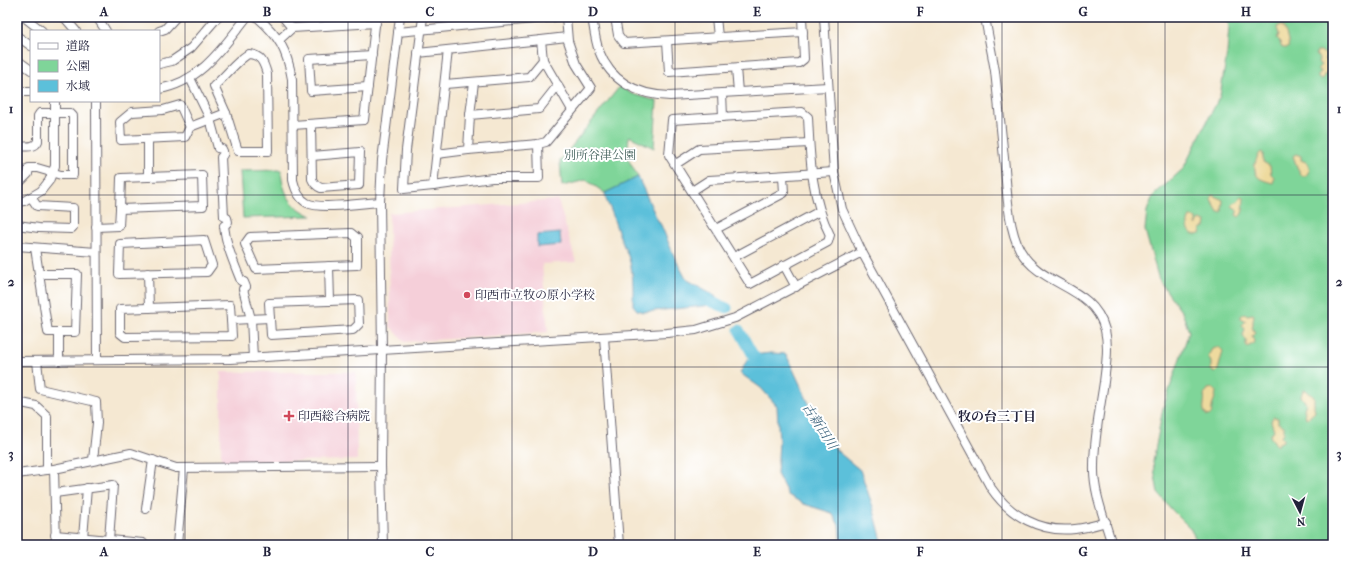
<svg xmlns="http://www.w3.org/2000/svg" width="1350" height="562" viewBox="0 0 1350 562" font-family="'IM FELL French Canon','Noto Serif JP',serif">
<rect width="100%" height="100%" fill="#fff"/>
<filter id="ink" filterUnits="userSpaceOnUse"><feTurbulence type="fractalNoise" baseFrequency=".025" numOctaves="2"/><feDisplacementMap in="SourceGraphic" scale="8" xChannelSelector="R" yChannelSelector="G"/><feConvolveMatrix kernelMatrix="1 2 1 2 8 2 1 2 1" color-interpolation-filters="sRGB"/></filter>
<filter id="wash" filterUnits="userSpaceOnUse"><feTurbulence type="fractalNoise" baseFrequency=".012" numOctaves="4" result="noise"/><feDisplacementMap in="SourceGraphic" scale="16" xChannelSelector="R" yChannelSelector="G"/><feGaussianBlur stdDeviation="0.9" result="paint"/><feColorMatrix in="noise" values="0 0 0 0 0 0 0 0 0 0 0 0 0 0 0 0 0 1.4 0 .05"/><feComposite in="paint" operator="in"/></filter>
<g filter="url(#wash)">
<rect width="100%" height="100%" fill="#f5e8d2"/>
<!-- built -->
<g fill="#f5cfd9">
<polygon points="558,200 576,262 542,264 548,332 405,342 390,326 389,213"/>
<polygon points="221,372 356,372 357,460 221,462"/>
</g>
<!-- green -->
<g fill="#7fd599" stroke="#507c6a">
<polygon points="1226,17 1333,17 1333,545 1199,545 1190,528 1172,510 1158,493 1153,462 1163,408 1189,332 1183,314 1159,280 1145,230 1147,211 1153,196 1183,169 1220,96 1227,54 1229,26"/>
<polygon points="620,86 632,94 657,101 654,148 629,136 627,157 638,177 605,193 586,180 562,186 560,161"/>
<path d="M281,170C283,194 290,206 312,216L243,218L240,171Z"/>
</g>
<!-- sand -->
<g fill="#eeda9e" stroke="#887e6c">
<path d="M1278,26H1283C1285,30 1290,43 1288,48H1283L1281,46L1280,42L1277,39L1279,34L1277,28Z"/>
<polygon points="1317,51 1321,51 1326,55 1325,59 1328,61 1330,69 1327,74 1324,75 1323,79 1321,80 1318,78 1318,76 1321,71 1318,70 1318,68 1321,65 1318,63 1319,59 1316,54"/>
<path d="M1261,152L1263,153V162L1270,166L1271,174L1274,177V180L1273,183C1269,182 1261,180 1258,177C1252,170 1255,158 1261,152Z"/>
<polygon points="1296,154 1301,156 1301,160 1308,163 1310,169 1306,176 1302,176 1297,167 1293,156"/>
<polygon points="1212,195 1223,200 1222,212 1218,212 1211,199"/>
<path d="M1241,196L1244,198C1243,205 1245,212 1239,217L1236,215L1238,210L1232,206L1233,204L1238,201Z"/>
<path d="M1190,217H1193L1196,219V225L1200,220L1206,222L1205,227L1201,229L1200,234C1189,238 1185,224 1190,217Z"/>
<polygon points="1245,313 1247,315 1253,314 1254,315 1253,321 1253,325 1252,327 1255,333 1252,336 1254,341 1253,344 1247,347 1246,346 1246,340 1243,335 1245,329 1242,325 1246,321 1241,318 1241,316"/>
<polygon points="1219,347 1223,351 1218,370 1215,373 1211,370 1211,362 1208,356 1212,349"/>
<path d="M1213,388L1216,391C1216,398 1212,403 1212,408C1211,412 1213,413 1209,416L1206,415C1201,408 1206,402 1204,395L1208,389Z"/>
<polygon points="1303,390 1306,390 1314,397 1314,406 1315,412 1308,418 1306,418 1304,409 1306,403 1301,396"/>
<polygon points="1273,417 1278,418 1278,423 1284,426 1284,433 1281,436 1284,439 1284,441 1279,443 1277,446 1270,436 1274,430 1271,421"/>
</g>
<!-- water -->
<g fill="#5cc0da" stroke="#3f718a">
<path d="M638,177L657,219L661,225L675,258L686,279L713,294L717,299L716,303L704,306L643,312L637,310L633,305C633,287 634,270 627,253C621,240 616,227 612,213C609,204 606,203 605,193Z"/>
<polygon points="560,233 561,245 537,247 537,235"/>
<polygon points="771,353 786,354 817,421 837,451 860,470 873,507 883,545 841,545 839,525 832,513 804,504 788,495 777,474 779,442 777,406 761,388 740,373 746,362 753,355"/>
</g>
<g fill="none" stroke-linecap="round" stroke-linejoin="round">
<!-- river -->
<g stroke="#5cc0da" stroke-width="11">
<polyline points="702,298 727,308"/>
<polyline points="739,330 753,355 763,366"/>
</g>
</g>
</g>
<g filter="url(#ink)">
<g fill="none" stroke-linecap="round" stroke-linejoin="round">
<!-- minor casing -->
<g stroke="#6c6770" stroke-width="10">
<g id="minor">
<polyline points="24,17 42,31"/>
<polyline points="64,17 76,31"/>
<polyline points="97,17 106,31"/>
<path d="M257,17C279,36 287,50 292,79L293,180C295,189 298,198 307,203C320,210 364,203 380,202"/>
<polyline points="283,17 292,28"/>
<polyline points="423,17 406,150 404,189 433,186 448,50"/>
<path d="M592,17C594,28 595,40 599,51C611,82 638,95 670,96L828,87"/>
<polyline points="615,17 618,35 624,43 803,32"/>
<polyline points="716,17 718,37"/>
<path d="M824,17L834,172L842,209L862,252L991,488C1010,516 1041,533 1075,529C1086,528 1096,525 1106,522"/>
<path d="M985,17C988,35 992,53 995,71C998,100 1001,129 1004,158C1007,185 1007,226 1020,250C1041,288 1093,284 1105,330C1109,347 1106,365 1104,382C1100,409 1094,438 1094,466C1093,492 1105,520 1112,545"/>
<polyline points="159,31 165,29 176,17"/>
<polyline points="398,32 555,17"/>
<polyline points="17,36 31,46"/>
<polyline points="279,40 292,28 376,23"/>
<polyline points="541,40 567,37"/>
<polyline points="667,41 669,72 799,63 804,59 802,17"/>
<polyline points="418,53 541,40 543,60 529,77 445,84"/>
<path d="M249,54C261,55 264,63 267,74L268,151H238L226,113L214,86C223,79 240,57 249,54Z"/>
<polyline points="17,60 31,70"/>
<polyline points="543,60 572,110"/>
<polyline points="159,64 172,61 191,48 217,18 215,17"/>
<polyline points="736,68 738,92"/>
<polyline points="190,78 210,119 218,148"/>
<polyline points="368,87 311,91 309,59 372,55"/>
<path d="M159,89C201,82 223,47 247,17"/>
<polyline points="17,92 31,92"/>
<polyline points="722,93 723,117"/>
<polyline points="96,101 97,360"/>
<path d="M802,112L808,117C810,157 811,198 830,235L828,242L750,284L669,155L672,120Z"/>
<polyline points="470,115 474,82"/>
<path d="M311,124L312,179C314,184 316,186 321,188L359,185L360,152L312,156"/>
<polyline points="293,125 364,120 376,17"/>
<polyline points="190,127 180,105 163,110 132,112 120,122 121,140 185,137 190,127 226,113"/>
<polyline points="148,139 148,177"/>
<path d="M17,146C24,146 35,149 38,141V116L40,113H70L73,116V175H61L37,168H29L28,174L21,181L17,182"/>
<path d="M218,148L222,149C224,152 224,155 221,157L224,217L227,218L228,222L224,226"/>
<polyline points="468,150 538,144"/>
<polyline points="437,154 468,150 470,115 539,109 558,85"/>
<polyline points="676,164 699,149 809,143"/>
<polygon points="202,175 203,206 120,209 121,178"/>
<polyline points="433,186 492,178 539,178 538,144 546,142 591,88 576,64 568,41 566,17"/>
<polyline points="692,191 709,180 834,172"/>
<polyline points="17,202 24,201 41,191 49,181 55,166 55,101"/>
<polyline points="17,225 39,228 71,229 73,227 73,208 37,206 31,197"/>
<path d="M224,226C226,246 234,263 241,281L244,282L246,287L243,289L251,319L253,358"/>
<polyline points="96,227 119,226 120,209"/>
<polyline points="716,229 784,193 783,176"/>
<polygon points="351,233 357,238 357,265 256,269 245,244 250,237"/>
<polygon points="204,240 212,265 207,272 119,274 120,244"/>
<polyline points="17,246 96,252"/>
<polyline points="35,248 39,274"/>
<polyline points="734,257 820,211"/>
<polyline points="784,265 796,287"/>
<polyline points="329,266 330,301"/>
<polyline points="148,273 149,308"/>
<polygon points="39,274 77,274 75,332 48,332"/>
<polygon points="358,300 359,324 353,330 271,335 269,303"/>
<polygon points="230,305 232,336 125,337 120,333 120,309"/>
<polyline points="231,320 270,318"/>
<polyline points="604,337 619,545"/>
<polyline points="17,361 230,359 667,333 696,330 735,318 862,252"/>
<polyline points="37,361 40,389 96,402 97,423 93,460"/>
<polyline points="59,361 59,332"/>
<polyline points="17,402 36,406 47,416 47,470"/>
<polyline points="54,469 56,545"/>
<polyline points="17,474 54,469 131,453 176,468 381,466"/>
<polyline points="55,493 113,485 109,540"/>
<polyline points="146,509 153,460"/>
<polyline points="55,535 143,543"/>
<polyline points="83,538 87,488"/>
<polyline points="177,545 184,468"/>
<polyline points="383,545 381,466 382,349 380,202 382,160 400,17"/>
</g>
</g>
<!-- minor -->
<use href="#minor" stroke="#fff" stroke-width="8"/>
</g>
</g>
<!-- grid -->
<path fill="none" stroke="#22223b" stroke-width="1" stroke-opacity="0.55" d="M185,17V545M348,17V545M512,17V545M675,17V545M838,17V545M1002,17V545M1165,17V545M17,195H1333M17,367H1333"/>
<!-- markers -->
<g fill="#d1495b" stroke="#fff" stroke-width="1.5">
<circle cx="467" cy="295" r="4"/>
<path d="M287 410h4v4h4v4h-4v4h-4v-4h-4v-4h4z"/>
</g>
<g text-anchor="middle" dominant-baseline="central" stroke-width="4" stroke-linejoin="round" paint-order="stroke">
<!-- park labels -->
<g font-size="12" fill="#43615c" stroke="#fff">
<text x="600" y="155">別所谷津公園</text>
</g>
<!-- poi labels -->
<g font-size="12" fill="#22223b" stroke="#fff" text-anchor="start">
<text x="475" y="295">印西市立牧の原小学校</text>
<text x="298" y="416">印西総合病院</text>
</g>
<!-- neighbourhood labels -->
<g font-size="13" font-weight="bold" fill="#22223b" stroke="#fff">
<text x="997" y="416">牧の台三丁目</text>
</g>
<!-- water labels -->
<g font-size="13" font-style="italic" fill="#39617b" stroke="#fff">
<text transform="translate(820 426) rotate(57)">古新田川</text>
</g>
</g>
<!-- margin -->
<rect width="1350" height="562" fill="none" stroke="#fff" stroke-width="44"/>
<!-- legend -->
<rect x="30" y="30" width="130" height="72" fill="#ffffff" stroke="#a7a7b1"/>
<rect x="38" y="43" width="20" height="6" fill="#ffffff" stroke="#a7a7b1"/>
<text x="66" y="50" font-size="12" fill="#22223b">道路</text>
<rect x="38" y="60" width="20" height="12" fill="#7fd599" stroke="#a7a7b1"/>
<text x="66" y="70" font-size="12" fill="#22223b">公園</text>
<rect x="38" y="80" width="20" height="12" fill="#5cc0da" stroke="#a7a7b1"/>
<text x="66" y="90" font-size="12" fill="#22223b">水域</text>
<!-- north arrow -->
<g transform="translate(1300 512) rotate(174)" stroke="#ffffff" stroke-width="3" paint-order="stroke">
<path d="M0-3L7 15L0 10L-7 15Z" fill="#22223b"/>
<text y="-6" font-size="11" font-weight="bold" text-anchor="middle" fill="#22223b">N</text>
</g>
<rect x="22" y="22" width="1306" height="518" fill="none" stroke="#22223b" stroke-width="1.5"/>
<g font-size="13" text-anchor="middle" font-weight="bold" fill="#22223b">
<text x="104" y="16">A</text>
<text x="267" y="16">B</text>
<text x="430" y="16">C</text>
<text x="593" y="16">D</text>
<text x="757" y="16">E</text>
<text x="920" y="16">F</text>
<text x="1083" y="16">G</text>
<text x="1246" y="16">H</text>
<text x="11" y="113">1</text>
<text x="1339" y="113">1</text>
<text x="11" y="286">2</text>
<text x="1339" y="286">2</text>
<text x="11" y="458">3</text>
<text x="1339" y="458">3</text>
<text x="104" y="556">A</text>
<text x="267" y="556">B</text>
<text x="430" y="556">C</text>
<text x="593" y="556">D</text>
<text x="757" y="556">E</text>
<text x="920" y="556">F</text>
<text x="1083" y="556">G</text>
<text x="1246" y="556">H</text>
</g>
</svg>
